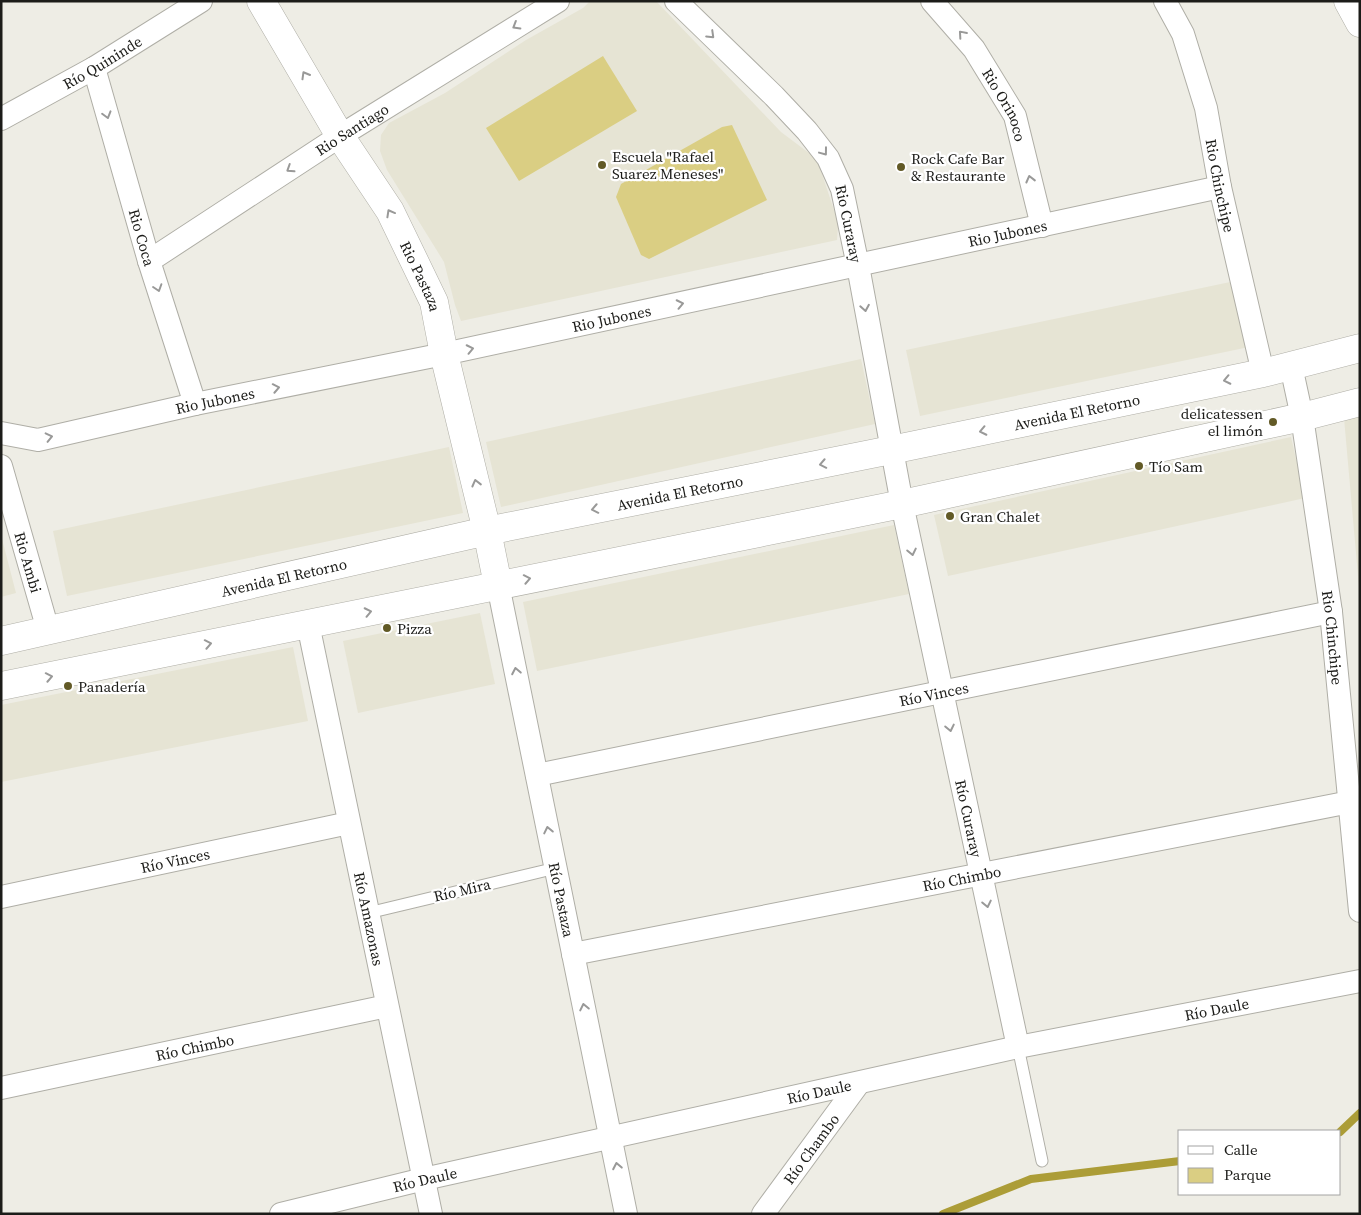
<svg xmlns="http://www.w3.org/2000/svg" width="1361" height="1215" viewBox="0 0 1361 1215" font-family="'Source Serif 4',serif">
<rect width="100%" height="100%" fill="#eeede5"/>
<!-- built -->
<g fill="#e6e4d4">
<polygon points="590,1 656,1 781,132 817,159 836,216 838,226 837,240 461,321 455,305 444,262 387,170 380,151 381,135 389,123 445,93 526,40 583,8"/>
<polygon points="1235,281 1249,347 920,416 906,350"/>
<polygon points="861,359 875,424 501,507 486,442"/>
<polygon points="1360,413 1360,598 1344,418"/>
<polygon points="1291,437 1305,498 948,576 934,515"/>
<polygon points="449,447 463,513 67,596 53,531"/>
<polygon points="894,525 909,594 537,671 523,602"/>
<polygon points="1,535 16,593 1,597"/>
<polygon points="480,613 495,684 358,713 343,641"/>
<polygon points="293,647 308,721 1,782 1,705"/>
</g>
<!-- green -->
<g fill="#dace83">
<polygon points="603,56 637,111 519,181 486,128"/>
<polygon points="732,125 767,200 649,259 641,255 616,197 621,184 722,127"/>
</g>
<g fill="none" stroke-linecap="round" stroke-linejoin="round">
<!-- stream -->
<g stroke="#ac9d37" stroke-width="8">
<polyline points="1340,1132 1360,1113"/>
<polyline points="943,1214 1031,1179 1180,1161"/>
</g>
<!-- lane casing -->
<g stroke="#afaea6" stroke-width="13">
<g id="lane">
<polyline points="368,913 556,868"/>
<polyline points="1018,1047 1042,1161"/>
</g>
</g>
<!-- street casing -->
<g stroke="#afaea6" stroke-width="24">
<g id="street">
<path id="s1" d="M676,1L774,96L807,131L828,158L842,189L858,266L902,504L1018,1047"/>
<path id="s2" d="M932,1L974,49L1015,116L1042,226"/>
<path id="s3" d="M1165,1L1183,34L1206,108L1220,187L1263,373"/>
<path id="s4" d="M94,68L149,261L195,404"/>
<path id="s5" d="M1,119L94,68L201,1"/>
<path id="s6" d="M149,261L340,136L558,1"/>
<path id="s7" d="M1291,366L1302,417L1331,612L1360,911"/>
<path id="s8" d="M1,433L38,440L195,404L444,354L1220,187"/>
<path id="s9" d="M1,466L48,630"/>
<path id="s10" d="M498,585L626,1214"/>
<path id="s11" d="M308,624L431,1214"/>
<path id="s12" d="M537,775L1331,612"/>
<path id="s13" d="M1,897L349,823"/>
<path id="s14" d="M573,954L1350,802"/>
<path id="s15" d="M1,1088L387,1006"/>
<path id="s16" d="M281,1214L424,1179L1018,1047L1360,981"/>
<path id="s17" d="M763,1214L859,1083"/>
</g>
</g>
<!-- secondary casing -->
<g stroke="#afaea6" stroke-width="29">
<g id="secondary">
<path id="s18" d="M261,1L340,136L390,211L434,302L444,354L487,531L498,585"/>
<polyline points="1348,1 1360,23"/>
</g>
</g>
<!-- primary casing -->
<g stroke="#afaea6" stroke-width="29">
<g id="primary">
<path id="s19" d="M1,641L487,531L891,450L1263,373L1360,348"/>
<polyline points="1,686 902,504 1302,417 1360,402"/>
</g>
</g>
<!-- lane -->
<use href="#lane" stroke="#fff" stroke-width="11"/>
<!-- street -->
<use href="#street" stroke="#fff" stroke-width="22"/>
<!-- secondary -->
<use href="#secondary" stroke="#fff" stroke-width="28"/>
<!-- primary -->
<use href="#primary" stroke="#fff" stroke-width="28"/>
</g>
<!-- one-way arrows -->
<defs><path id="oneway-chevron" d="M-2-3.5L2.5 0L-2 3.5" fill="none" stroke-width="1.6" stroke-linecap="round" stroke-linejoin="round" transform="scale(1.25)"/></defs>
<g stroke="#999998">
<use href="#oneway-chevron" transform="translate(516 26) rotate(149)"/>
<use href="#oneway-chevron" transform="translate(962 34) rotate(-131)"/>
<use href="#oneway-chevron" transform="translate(711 35) rotate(44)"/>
<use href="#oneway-chevron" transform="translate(305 75) rotate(-120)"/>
<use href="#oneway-chevron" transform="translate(107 115) rotate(74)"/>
<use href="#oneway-chevron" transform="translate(824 152) rotate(53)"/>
<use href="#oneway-chevron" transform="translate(290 169) rotate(147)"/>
<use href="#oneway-chevron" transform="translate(1030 179) rotate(-104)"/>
<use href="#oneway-chevron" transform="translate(390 213) rotate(-119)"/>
<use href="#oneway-chevron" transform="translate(158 288) rotate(72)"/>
<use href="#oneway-chevron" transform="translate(680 304) rotate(-12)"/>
<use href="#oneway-chevron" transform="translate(865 308) rotate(80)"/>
<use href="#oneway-chevron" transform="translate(470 349) rotate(-12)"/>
<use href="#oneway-chevron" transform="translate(1227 380) rotate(168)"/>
<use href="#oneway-chevron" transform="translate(276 388) rotate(-11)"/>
<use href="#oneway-chevron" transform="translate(983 431) rotate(168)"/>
<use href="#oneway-chevron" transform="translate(49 437) rotate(-13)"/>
<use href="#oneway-chevron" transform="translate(823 464) rotate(169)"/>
<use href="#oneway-chevron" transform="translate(476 483) rotate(-104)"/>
<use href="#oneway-chevron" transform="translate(595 509) rotate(169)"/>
<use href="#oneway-chevron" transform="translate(912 552) rotate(78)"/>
<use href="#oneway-chevron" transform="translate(527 579) rotate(-11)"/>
<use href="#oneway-chevron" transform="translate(368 612) rotate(-12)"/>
<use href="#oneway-chevron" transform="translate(208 644) rotate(-11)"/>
<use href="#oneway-chevron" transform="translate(516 671) rotate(-101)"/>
<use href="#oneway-chevron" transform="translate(49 677) rotate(-11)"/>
<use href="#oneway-chevron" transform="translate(950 728) rotate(78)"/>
<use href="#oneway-chevron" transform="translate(548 830) rotate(-102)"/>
<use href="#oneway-chevron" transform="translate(987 904) rotate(78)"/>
<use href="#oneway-chevron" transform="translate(584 1007) rotate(-102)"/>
<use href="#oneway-chevron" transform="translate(617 1166) rotate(-101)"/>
</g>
<!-- markers -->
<g fill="#625a26" stroke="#fff" stroke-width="2">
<circle cx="602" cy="165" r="5"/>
<circle cx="901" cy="167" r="5"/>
<circle cx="1273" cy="422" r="5"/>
<circle cx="1139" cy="466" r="5"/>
<circle cx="950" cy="516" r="5"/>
<circle cx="387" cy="628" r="5"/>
<circle cx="68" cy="686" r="5"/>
</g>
<g text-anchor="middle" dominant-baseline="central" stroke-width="4.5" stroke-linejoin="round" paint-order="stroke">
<!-- street labels -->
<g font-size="15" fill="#1c1c19" stroke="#fff">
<text stroke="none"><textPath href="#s5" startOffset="116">Río Quininde</textPath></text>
<text stroke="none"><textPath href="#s2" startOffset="128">Rio Orinoco</textPath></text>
<text stroke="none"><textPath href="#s6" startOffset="242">Rio Santiago</textPath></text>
<text stroke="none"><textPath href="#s3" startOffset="194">Rio Chinchipe</textPath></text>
<text stroke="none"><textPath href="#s1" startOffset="288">Rio Curaray</textPath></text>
<text stroke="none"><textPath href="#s8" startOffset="1029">Rio Jubones</textPath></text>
<text stroke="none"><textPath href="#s4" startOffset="176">Rio Coca</textPath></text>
<text stroke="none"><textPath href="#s18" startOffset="319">Rio Pastaza</textPath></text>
<text stroke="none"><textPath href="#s8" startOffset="624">Rio Jubones</textPath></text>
<text stroke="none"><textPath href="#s8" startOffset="219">Rio Jubones</textPath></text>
<text stroke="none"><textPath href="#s19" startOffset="1100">Avenida El Retorno</textPath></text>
<text stroke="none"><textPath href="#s19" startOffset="695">Avenida El Retorno</textPath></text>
<text stroke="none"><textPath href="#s9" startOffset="100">Rio Ambi</textPath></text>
<text stroke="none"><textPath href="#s19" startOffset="290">Avenida El Retorno</textPath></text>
<text stroke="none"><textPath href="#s7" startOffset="275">Rio Chinchipe</textPath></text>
<text stroke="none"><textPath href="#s12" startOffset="405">Río Vinces</textPath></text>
<text stroke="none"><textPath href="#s1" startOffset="895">Río Curaray</textPath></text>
<text stroke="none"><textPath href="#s13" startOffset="178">Río Vinces</textPath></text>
<text stroke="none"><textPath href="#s14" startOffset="396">Río Chimbo</textPath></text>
<text transform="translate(462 890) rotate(-13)">Río Mira</text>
<text stroke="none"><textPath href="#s10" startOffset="321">Río Pastaza</textPath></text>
<text stroke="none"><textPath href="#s11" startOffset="301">Río Amazonas</textPath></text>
<text stroke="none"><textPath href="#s16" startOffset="958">Río Daule</textPath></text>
<text stroke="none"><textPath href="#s15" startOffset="198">Río Chimbo</textPath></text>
<text stroke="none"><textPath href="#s16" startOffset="552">Río Daule</textPath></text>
<text stroke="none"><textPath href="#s17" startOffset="81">Río Chambo</textPath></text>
<text stroke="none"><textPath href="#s16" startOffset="148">Río Daule</textPath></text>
</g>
<!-- poi labels -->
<g font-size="15" fill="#1c1c19" stroke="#fff" text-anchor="start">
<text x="612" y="156">Escuela "Rafael<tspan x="612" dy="17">Suarez Meneses"</tspan></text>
<text x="911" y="158">Rock Cafe Bar<tspan x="911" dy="17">&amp; Restaurante</tspan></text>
<text x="1263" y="413" text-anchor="end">delicatessen<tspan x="1263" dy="17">el limón</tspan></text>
<text x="1149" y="466">Tío Sam</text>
<text x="960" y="516">Gran Chalet</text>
<text x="397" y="628">Pizza</text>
<text x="78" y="686">Panadería</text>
</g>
</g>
<!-- border -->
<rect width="1361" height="1215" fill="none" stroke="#1c1c19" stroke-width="5"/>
<!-- legend -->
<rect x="1178" y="1130" width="162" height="65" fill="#ffffff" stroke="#a4a4a3"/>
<rect x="1188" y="1146" width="25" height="8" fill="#ffffff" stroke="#a4a4a3"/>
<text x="1224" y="1155" font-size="15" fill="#1c1c19">Calle</text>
<rect x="1188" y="1168" width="25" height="15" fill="#dace83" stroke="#a4a4a3"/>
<text x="1224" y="1180" font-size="15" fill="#1c1c19">Parque</text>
</svg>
